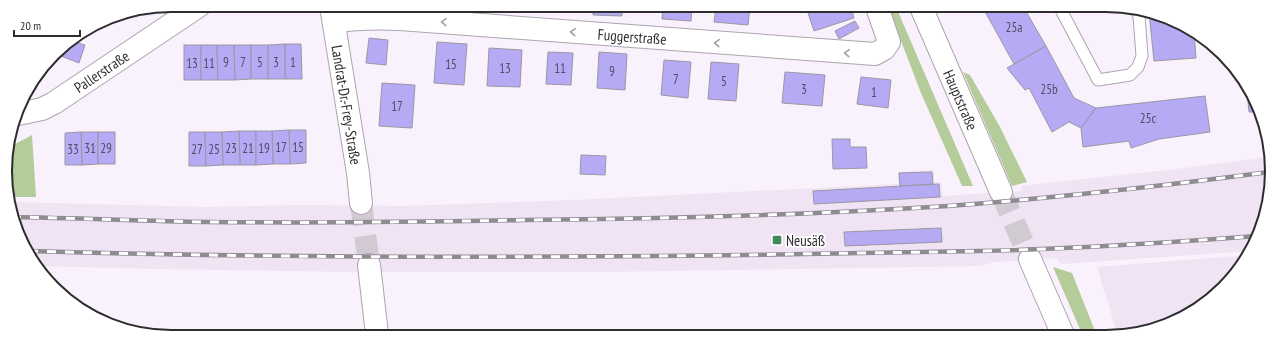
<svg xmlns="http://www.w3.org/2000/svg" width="1277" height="342" viewBox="0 0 1277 342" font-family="'PT Sans Narrow',sans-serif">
<rect width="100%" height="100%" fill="#f9f1fb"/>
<!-- built -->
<g fill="#f0e3f3">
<polygon points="1269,157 1269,203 1251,251 1061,264 1057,258 994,262 980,266 601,272 357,272 157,269 36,266 11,214 10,202 206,207 298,205 405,206 574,200 898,184 898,172 934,170 934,182 941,182 943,196 1023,191 1021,186 1185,168"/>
<polygon points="1249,255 1223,289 1179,320 1127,336 1118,336 1097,267"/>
</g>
<!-- green -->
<g fill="#b4cc99">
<polygon points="888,7 896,7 973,186 962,186 921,93"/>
<polygon points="963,72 970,75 1000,127 1027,182 1012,186"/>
<polygon points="32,135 36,197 9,197 5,160 8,148"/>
<polygon points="1053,267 1072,273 1097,336 1083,336"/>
</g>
<!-- building -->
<g fill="#b6aaf4" stroke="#9998a3">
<polygon points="525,6 554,6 553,11 525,9"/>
<polygon points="593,6 622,6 622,16 593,15"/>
<polygon points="663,7 692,7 691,21 662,19"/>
<polygon points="716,7 750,7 748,25 714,22"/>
<polygon points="806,7 851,7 854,18 814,31"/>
<polygon points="983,8 1024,8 1046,46 1014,64"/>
<polygon points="1149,12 1194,31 1196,58 1154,61"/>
<polygon points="855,21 859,28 839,39 835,31"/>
<polygon points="369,38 388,40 386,65 366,63"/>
<polygon points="71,41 85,45 79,63 61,56 65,44"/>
<polygon points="437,42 467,44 464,85 434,83"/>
<polygon points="285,44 301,44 302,79 285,79"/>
<polygon points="285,44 285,79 268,79 268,45"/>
<rect x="184" y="45" width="17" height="35"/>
<polygon points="201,45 217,45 218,80 201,80"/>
<polygon points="217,45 234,45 235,80 218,80"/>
<polygon points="234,45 251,45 251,79 235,80"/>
<rect x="251" y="45" width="17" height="34"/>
<polygon points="1046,46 1074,98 1096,108 1081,128 1069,122 1052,132 1029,88 1025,90 1007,68"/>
<polygon points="489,48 522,50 520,87 487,86"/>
<polygon points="548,52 573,53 571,85 546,84"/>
<polygon points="599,52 627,54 625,90 597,88"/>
<polygon points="664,60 691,62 688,98 661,95"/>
<polygon points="711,62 739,64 736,101 708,99"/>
<polygon points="785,72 825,75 822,106 782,103"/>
<polygon points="861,77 891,80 888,108 857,104"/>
<polygon points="382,83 415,85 412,128 379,126"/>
<polygon points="1247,92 1249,92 1258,112 1249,112"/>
<polygon points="1205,96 1210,132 1159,139 1131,148 1129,141 1083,147 1081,128 1096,108"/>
<polygon points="289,130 306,130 306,163 290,164"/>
<polygon points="289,130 290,164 273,164 272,131"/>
<polygon points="239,131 256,131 256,165 240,165"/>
<polygon points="239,131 240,165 223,165 222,132"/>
<polygon points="256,131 272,131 273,164 256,165"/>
<polygon points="81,132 98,132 98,164 82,165"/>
<polygon points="81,132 82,165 65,165 65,133"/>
<rect x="98" y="132" width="17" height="32"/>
<polygon points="189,132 205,132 206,166 189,166"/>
<polygon points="205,132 222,132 223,165 206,166"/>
<polygon points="832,139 850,139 850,147 866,147 867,168 833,169"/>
<polygon points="581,155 606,156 605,175 580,174"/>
<polygon points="932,172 933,184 900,186 899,173"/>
<polygon points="939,184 940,197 814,204 813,191"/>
<polygon points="941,228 942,242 845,246 844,232"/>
</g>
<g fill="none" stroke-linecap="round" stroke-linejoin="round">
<!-- street-tunnel -->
<polyline stroke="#d1cad2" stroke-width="22" stroke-dasharray="22 11" stroke-linecap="butt" points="361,203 369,265"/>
<!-- secondary-tunnel -->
<polyline stroke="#d1cad2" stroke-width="22" stroke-dasharray="22 11" stroke-linecap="butt" points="1001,192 1030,259"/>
<!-- lane casing -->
<g stroke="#ada5af" stroke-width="13">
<polyline id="lane" points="1060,8 1098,80 1130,75 1138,67 1142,56 1139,16 1135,8"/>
</g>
<!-- street casing -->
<g stroke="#ada5af" stroke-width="24">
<g id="street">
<path id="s1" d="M331,6L358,173L361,203"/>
<path id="s2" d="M334,22C356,18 378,18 400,19L875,54L884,49L889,42L877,7"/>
<polyline points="369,265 377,334"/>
</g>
</g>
<!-- secondary casing -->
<g stroke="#ada5af" stroke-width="24">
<g id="secondary">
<path id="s3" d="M921,7L1001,192"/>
<path id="s4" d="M18,114L42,109L54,103L200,5"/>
<polyline points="1030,259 1063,335"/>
</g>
</g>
<!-- lane -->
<use href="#lane" stroke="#fff" stroke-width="11"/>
<!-- street -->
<use href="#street" stroke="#fff" stroke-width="22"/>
<!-- secondary -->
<use href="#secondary" stroke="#fff" stroke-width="22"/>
<!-- rail casing -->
<g stroke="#908b91" stroke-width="4.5">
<g id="rail">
<path d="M12,217C77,218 143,221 208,222C314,223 419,222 524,220C666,219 807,215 948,206C1055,198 1162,186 1269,172"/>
<path d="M29,251C267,258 506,258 745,255C823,253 901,253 979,251C1072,249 1164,243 1257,236"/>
</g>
</g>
<!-- rail -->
<use href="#rail" stroke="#fff" stroke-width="3" stroke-dasharray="9" stroke-linecap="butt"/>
</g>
<!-- one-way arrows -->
<defs><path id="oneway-chevron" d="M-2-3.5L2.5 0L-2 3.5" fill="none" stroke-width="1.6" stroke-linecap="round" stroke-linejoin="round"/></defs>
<g stroke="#a1a0a2">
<use href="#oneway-chevron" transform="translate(444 22) rotate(-176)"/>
<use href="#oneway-chevron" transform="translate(573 32) rotate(-176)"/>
<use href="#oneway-chevron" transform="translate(717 43) rotate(-176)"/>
<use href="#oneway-chevron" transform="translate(847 53) rotate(-176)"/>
</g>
<!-- markers -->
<rect fill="#3b8b5c" stroke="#fff" stroke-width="1.5" x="772" y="235" width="10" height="10" rx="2"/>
<g text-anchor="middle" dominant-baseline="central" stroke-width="3.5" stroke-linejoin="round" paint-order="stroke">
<!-- number labels -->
<g font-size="13" fill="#514c61">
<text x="1014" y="27">25a</text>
<text x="226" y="62">9</text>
<text x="243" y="62">7</text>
<text x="260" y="62">5</text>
<text x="276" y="62">3</text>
<text x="293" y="62">1</text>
<text x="192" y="63">13</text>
<text x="209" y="63">11</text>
<text x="451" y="64">15</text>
<text x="505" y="68">13</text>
<text x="560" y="68">11</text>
<text x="612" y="71">9</text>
<text x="676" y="79">7</text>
<text x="724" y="81">5</text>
<text x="804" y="89">3</text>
<text x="1049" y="89">25b</text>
<text x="874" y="92">1</text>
<text x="397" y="106">17</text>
<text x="1148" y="118">25c</text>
<text x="281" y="147">17</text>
<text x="298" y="147">15</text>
<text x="90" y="148">31</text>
<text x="106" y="148">29</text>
<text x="231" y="148">23</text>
<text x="248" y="148">21</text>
<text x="264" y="148">19</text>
<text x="73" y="149">33</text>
<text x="197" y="149">27</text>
<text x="214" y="149">25</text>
</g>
<!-- street labels -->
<g font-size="15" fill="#2f2c30" stroke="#fff">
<text stroke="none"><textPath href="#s2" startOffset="299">Fuggerstraße</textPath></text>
<text stroke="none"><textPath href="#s4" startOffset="95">Pallerstraße</textPath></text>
<text stroke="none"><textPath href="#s3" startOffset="101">Hauptstraße</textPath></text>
<text stroke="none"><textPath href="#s1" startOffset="100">Landrat-Dr.-Frey-Straße</textPath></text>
</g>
<!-- poi labels -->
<g font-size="15" fill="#2f2c30" stroke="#fff" text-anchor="start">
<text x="786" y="240">Neusäß</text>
</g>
</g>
<!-- crop -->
<path d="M0 0H1277V342H0ZM171 12H1106A159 159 0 0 1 1265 171V171A159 159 0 0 1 1106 330H171A159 159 0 0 1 12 171V171A159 159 0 0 1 171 12Z" fill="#fff" fill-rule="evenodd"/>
<path fill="none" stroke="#2f2c30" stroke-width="2" d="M171 12H1106A159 159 0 0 1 1265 171V171A159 159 0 0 1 1106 330H171A159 159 0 0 1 12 171V171A159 159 0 0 1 171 12Z"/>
<!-- scale -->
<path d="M14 30v6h66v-6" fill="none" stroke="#2f2c30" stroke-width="2"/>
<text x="20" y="30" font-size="12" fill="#2f2c30" stroke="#ffffff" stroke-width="3" paint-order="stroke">20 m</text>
</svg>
